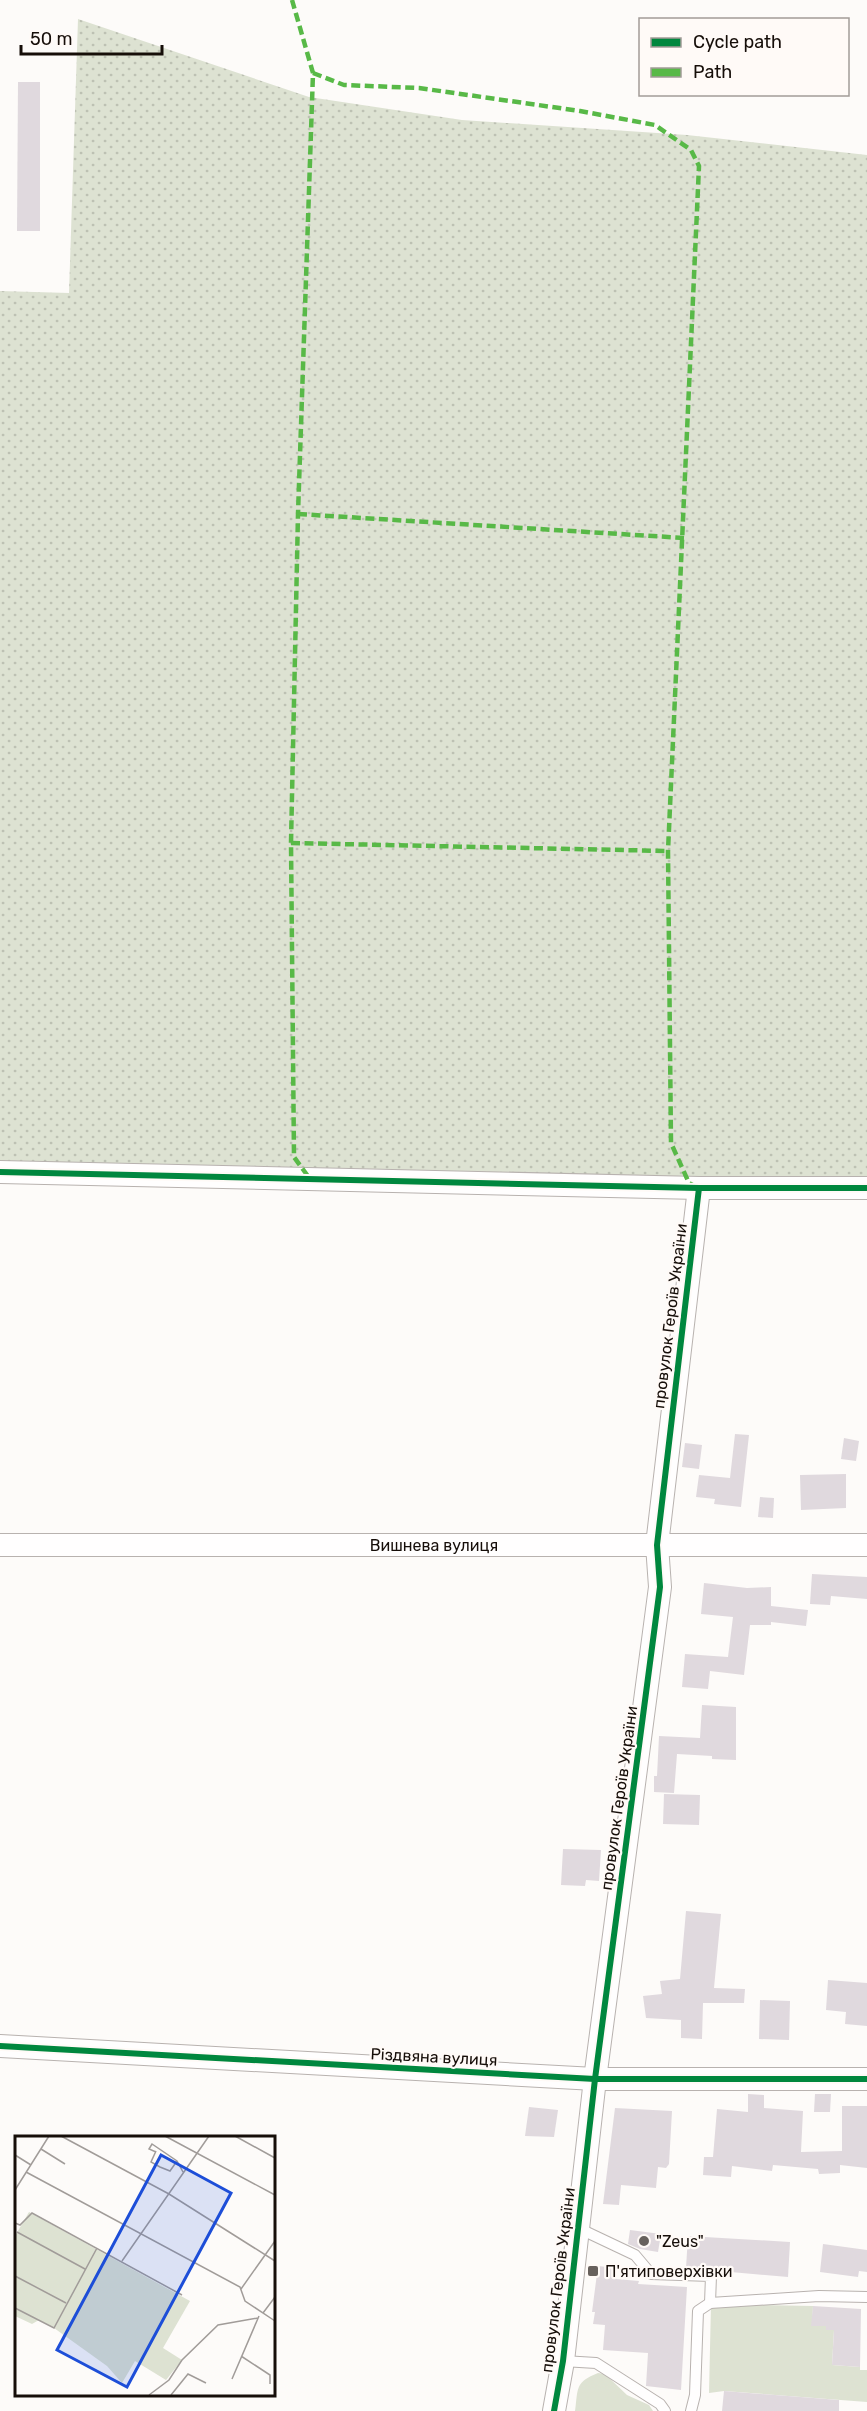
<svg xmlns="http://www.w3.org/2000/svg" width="867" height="2411" viewBox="0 0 867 2411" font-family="Rubik,sans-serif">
<defs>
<pattern id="garden-dots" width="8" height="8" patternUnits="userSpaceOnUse" patternTransform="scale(1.5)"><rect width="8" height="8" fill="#dde2d2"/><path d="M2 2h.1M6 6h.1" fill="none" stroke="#bdc1b3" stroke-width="1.8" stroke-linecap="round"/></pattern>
</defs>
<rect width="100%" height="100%" fill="#fdfbf9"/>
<!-- green -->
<g fill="#dde2d2">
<polygon points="711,2304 813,2306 812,2326 826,2326 826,2330 834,2330 832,2365 860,2367 860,2370 867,2370 867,2402 724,2391 709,2393"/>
<path d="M598,2373L605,2374L627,2395L649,2405L653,2411H575C578,2388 575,2382 598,2373Z"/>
</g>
<!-- garden -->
<polygon fill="url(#garden-dots)" points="78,19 309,97 462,120 687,135 867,155 867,1188 0,1162 0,291 69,293"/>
<!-- building -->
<g fill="#e0d9de">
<polygon points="18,82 40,82 40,231 17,231"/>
<polygon points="735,1434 749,1435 741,1507 714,1504 715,1499 696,1497 699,1475 730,1478"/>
<polygon points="844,1438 859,1441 856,1461 841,1459"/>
<polygon points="685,1443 702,1445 699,1469 682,1467"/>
<polygon points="846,1474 846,1508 801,1510 800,1475"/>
<polygon points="760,1497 774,1498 773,1518 758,1517"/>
<polygon points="812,1574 867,1577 867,1599 831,1596 830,1605 810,1604"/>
<polygon points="704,1583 747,1588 771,1587 771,1606 808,1610 806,1626 771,1622 771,1625 750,1625 744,1675 710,1671 708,1689 682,1687 685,1654 728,1657 733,1617 701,1614"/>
<polygon points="702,1705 736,1707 736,1760 712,1759 712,1756 677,1754 674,1793 654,1792 654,1776 657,1776 659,1736 700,1738"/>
<polygon points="664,1794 700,1795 699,1825 663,1824"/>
<polygon points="563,1849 601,1850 599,1881 586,1880 585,1886 561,1885"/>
<polygon points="686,1911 721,1914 714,1988 745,1989 744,2003 703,2003 702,2039 681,2038 681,2020 646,2018 643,1996 662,1994 660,1981 680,1979"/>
<polygon points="828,1980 867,1983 867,2026 845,2024 846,2012 826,2010"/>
<polygon points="760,2000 790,2001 789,2040 759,2039"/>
<polygon points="748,2094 764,2095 764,2108 803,2111 801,2152 842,2151 842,2106 867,2106 867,2168 840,2165 840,2173 819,2174 818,2169 773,2165 772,2171 732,2166 731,2177 703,2175 704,2157 713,2157 717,2109 748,2112"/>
<polygon points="815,2094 831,2094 830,2112 814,2112"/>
<polygon points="529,2107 558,2110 554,2137 525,2136"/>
<polygon points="615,2108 672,2111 669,2164 666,2168 658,2167 656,2188 621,2185 619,2205 603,2204"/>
<polygon points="630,2230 661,2234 658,2252 640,2249 628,2244"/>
<polygon points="688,2236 790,2242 788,2277 686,2268"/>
<polygon points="823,2244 867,2250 867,2272 859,2271 858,2277 820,2272"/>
<polygon points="598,2266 617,2268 616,2279 639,2281 638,2284 687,2287 681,2390 646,2386 648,2353 603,2350 605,2325 593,2324 595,2312 592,2312"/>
<polygon points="813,2306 861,2309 860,2367 832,2365 834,2330 826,2330 826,2326 811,2326"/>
<polygon points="724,2391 839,2400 839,2411 722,2411"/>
</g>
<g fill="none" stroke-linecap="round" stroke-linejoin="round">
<!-- lane casing -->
<g stroke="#b8b2af" stroke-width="12">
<g id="lane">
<polyline points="578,2228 635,2255 651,2274 711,2276 710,2303"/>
<polyline points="563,2361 596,2363 660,2404 665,2411"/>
<polyline points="691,2411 695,2395 698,2311 710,2303 819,2296 867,2297"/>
</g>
</g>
<!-- street casing -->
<g stroke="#b8b2af" stroke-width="24">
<g id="street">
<polyline points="0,1172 699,1188 867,1188"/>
<path id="s1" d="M0,1545H867"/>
<polyline points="0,2046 595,2079 867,2079"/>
<polyline points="554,2411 563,2361 595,2079 660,1587 657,1545 699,1188"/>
</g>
</g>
<!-- lane -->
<use href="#lane" stroke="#fffefe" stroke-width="10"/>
<!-- street -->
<use href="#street" stroke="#fffefe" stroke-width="22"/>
<!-- quiet -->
<g stroke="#58b947" stroke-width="4.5" stroke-dasharray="9 4.5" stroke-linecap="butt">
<polyline points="292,0 313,73 298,514 291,843 294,1157 310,1179"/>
<polyline points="313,73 344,85 419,88 580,111 655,125 691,150 699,166 668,851 671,1143 689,1183 696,1187"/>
<polyline points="298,514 684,538"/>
<polyline points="291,843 668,851"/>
</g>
<!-- cycleway casing -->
<g stroke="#fffaf7" stroke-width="10">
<g id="cycleway">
<polyline points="0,1172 699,1188 867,1188"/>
<polyline points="0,2046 595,2079 867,2079"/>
<polyline points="554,2411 563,2361 595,2079 660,1587 657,1545 699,1188"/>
</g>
</g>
<!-- cycleway -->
<use href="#cycleway" stroke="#00873e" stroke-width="6"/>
</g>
<!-- markers -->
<g fill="#67615d" stroke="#fffaf7" stroke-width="2">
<circle cx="644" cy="2241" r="6"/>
<rect x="587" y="2265" width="12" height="12" rx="3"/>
</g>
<g text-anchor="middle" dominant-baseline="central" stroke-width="4.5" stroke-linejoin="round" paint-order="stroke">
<!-- street labels -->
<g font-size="16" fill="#160e09" stroke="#fffaf7">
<text transform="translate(670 1316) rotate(-83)">провулок Героїв України</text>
<text stroke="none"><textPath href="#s1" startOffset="434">Вишнева вулиця</textPath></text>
<text transform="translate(619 1798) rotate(-82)">провулок Героїв України</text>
<text transform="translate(434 2057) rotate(3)">Різдвяна вулиця</text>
<text transform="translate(558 2280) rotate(-83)">провулок Героїв України</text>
</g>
<!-- poi labels -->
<g font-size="16" fill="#160e09" stroke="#fffaf7" text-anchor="start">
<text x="656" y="2241">"Zeus"</text>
<text x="605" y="2271">П'ятиповерхівки</text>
</g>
</g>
<!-- overview -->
<g transform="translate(15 2136)">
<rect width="260" height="260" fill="#fdfbf9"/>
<path d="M14,76L175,165L148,212L167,224L151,244L120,225L107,247L92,230L39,192L24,184L17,188L0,180V100Z" fill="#dde2d2"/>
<path fill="none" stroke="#a19c99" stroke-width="1.5" d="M46,0L154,58L260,125M150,0L260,59M220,0L260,22M26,13L50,28M141,15L136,26L145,31L155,35L162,25M141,16L134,13L137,8L162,25L168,36M0,19L16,29M11,36L225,151L230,165L260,185M0,54L34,0M0,87L5,89L17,77L167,159M2,96L70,133M107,125L194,0M0,140L51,167M226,153L260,105M0,172L39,192L82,112M248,177L260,161M226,220L255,239V248M217,243L244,180M134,259L154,244L167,224L203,189L243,182M156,259L173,238L191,247"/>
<path fill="#1d4ed8" fill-opacity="0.15" stroke="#1d4ed8" stroke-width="3" d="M146,19L216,57L112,251L42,214Z"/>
<rect width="260" height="260" fill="none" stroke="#160e09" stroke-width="3"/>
</g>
<!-- legend -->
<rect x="639" y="18" width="210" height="78" fill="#fffaf7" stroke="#a29c98" stroke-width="1.5"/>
<rect x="651" y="38" width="30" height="9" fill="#00873e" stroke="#a29c98" stroke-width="1.5"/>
<text x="693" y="48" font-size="18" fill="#160e09">Cycle path</text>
<rect x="651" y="68" width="30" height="9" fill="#58b947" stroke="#a29c98" stroke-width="1.5"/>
<text x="693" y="78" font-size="18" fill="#160e09">Path</text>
<!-- scale -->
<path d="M21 45v9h141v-9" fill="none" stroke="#160e09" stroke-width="3"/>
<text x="30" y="45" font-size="18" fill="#160e09" stroke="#fffaf7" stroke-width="4.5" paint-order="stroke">50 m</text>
</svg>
